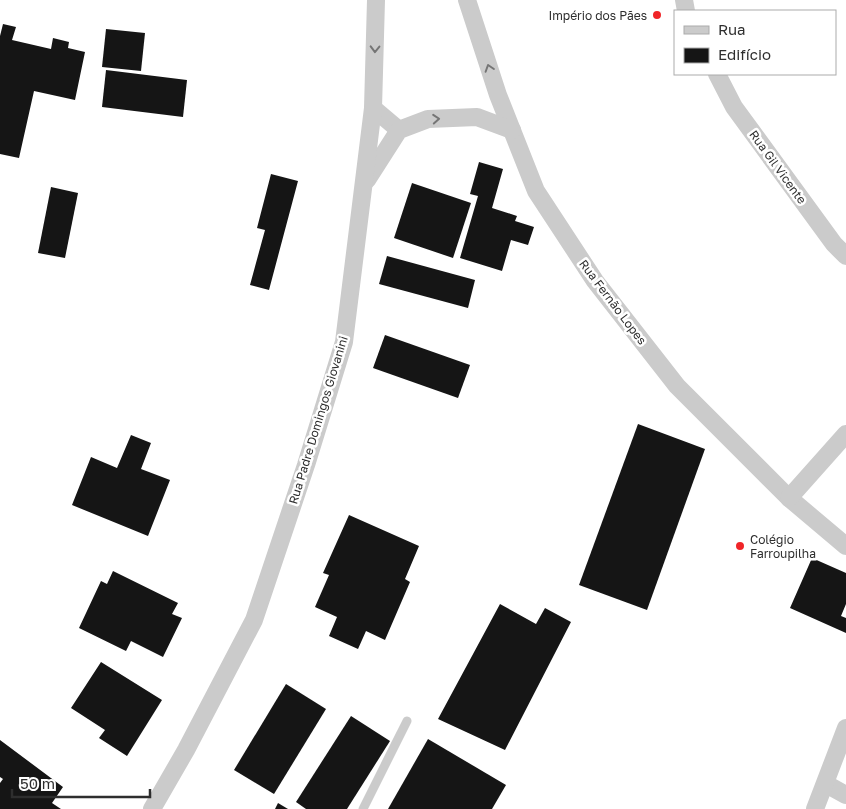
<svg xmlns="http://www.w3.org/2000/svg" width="846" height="809" viewBox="0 0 846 809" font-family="'Golos Text',sans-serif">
<rect width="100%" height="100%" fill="#fff"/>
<!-- building -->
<g fill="#151515">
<polygon points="3,24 16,27 12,40 51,49 53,38 69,42 68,48 85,52 75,100 34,91 19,158 0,154 0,36"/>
<polygon points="106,29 145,33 141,71 102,67"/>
<polygon points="106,70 187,80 183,117 102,107"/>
<polygon points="479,162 503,169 492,208 517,216 515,221 534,227 528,245 511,240 502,271 460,258 478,196 470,194"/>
<polygon points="271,174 298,181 269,290 250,285 265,230 257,228"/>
<polygon points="412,183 471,203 453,258 394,238"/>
<polygon points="51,187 78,193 65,258 38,253"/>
<polygon points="387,256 475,280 468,308 379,284"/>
<polygon points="385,335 470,365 458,398 373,368"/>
<polygon points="638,424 705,449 647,610 579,585"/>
<polygon points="131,435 151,443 141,469 170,480 148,536 72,505 91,457 117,468"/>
<polygon points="349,515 419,546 405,579 410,582 385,640 366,631 358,649 329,636 337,617 315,607 329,575 323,573"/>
<polygon points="812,558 846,573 846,604 841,616 846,618 846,633 790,608"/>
<polygon points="113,571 178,603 172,614 182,618 163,657 131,641 126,651 79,628 101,581 107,584"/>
<polygon points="500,604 536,624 545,608 571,622 505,750 438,719"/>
<polygon points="101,662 162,700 127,756 99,738 105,730 71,708"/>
<polygon points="286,684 326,709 274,794 234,770"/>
<polygon points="351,716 390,741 347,809 306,809 296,802"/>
<polygon points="428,739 506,785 492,809 388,809"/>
<polygon points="0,740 63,787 52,803 61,809 0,809 0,783 3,779 0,777"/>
<polygon points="278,803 288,809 275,809"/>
</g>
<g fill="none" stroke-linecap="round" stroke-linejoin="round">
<!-- lane -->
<polyline stroke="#cbcbcb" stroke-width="9" points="363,809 407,721"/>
<!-- street -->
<g stroke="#cbcbcb" stroke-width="18">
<polyline points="467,0 498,95 536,191 595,281 677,386 789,498 846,546"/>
<polyline points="684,0 686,11"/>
<polyline points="717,74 734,107 834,244 846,256"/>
<polyline points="373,108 399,130"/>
<polyline points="367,180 399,130 428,119 477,117 512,130"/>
<polyline points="789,498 846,434"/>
<polyline points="826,784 846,795"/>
<polyline points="152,809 186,750 254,620 306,465 344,342 373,108 376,0"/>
<polyline points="815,809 846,728"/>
</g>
</g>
<!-- one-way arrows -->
<defs><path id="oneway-chevron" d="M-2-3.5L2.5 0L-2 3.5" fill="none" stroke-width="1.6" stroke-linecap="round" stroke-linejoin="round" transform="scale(1.25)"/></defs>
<g stroke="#757575">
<use href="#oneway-chevron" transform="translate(375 49) rotate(91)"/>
<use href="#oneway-chevron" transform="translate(489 68) rotate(-108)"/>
<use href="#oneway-chevron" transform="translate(436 119) rotate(-4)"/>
</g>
<!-- markers -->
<g fill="#f02528" stroke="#fff" stroke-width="2">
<circle cx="657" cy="15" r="5"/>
<circle cx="740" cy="546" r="5"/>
</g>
<g text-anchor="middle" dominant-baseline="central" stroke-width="5" stroke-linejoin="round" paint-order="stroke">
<!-- poi labels -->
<g font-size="12" fill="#2e2e2e" stroke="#fff" text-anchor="end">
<text x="647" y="15">Império dos Pães</text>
<text x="750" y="539" text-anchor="start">Colégio<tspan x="750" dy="14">Farroupilha</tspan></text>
</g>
<!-- street labels -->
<g font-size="12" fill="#2e2e2e" stroke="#fff">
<text transform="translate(778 167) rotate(54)">Rua Gil Vicente</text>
<text transform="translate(613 302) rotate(53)">Rua Fernão Lopes</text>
<text transform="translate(318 420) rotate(-73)">Rua Padre Domingos Giovanini</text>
</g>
</g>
<!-- legend -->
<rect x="674" y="10" width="162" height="65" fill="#ffffff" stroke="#ababab"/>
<rect x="684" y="26" width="25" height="8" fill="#cbcbcb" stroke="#ababab"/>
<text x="718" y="35" font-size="15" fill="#2e2e2e">Rua</text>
<rect x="684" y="48" width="25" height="15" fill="#151515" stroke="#ababab"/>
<text x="718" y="60" font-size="15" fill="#2e2e2e">Edifício</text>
<!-- scale -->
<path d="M12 789v8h138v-8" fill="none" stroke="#2e2e2e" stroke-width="2.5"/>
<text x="20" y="789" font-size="15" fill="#2e2e2e" stroke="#ffffff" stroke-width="4" paint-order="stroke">50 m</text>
</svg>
